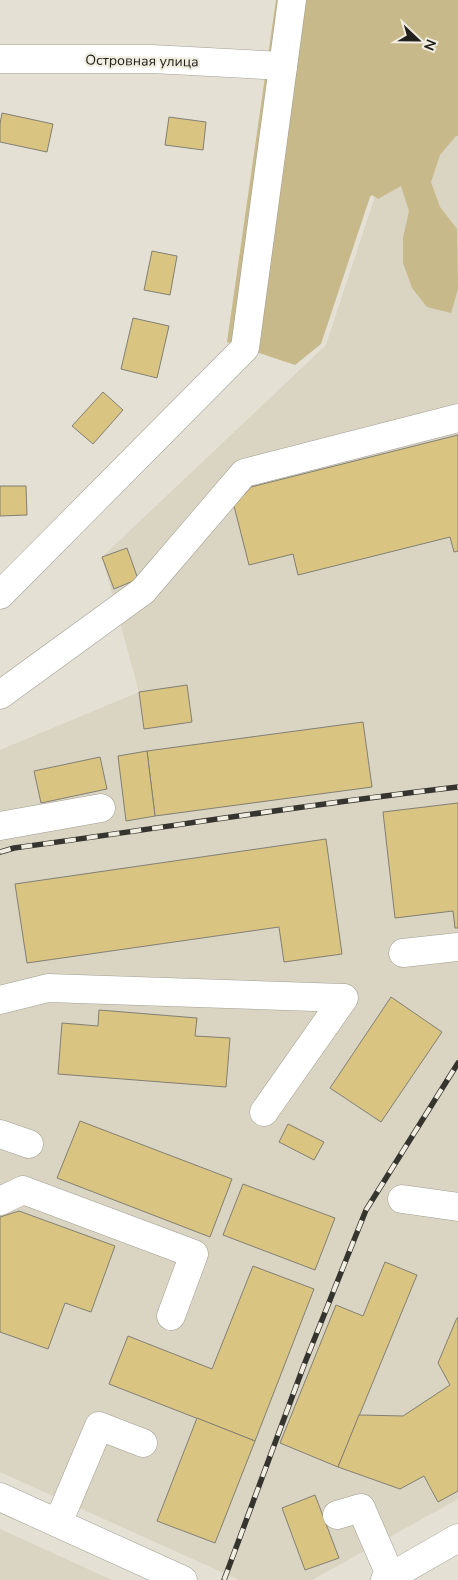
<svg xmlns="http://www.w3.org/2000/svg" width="458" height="1580" viewBox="0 0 458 1580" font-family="'Nunito Sans',sans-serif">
<rect width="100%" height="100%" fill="#e4e0d4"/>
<!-- built -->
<g fill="#dad4c2">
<polygon points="458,0 458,1499 312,1580 239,1580 0,1472 0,750 139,692 102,557 326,345 414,78"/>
<polygon points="0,1529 112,1580 0,1580"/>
</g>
<!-- green -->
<polygon fill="#c7b989" points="276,0 458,0 458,136 456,136 440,155 431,182 440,207 457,229 458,289 451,313 427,307 412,288 403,263 403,238 409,211 401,186 378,199 372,195 370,197 321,344 295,365 227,342"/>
<!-- building -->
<g fill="#d9c581" stroke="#827f74">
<polygon points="2,113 53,124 47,152 0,142 0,124"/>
<polygon points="169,117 206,122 203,150 165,145"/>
<polygon points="152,251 177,256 170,295 144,290"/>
<polygon points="133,318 169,326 157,378 121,369"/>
<polygon points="103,392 123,410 93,444 72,426"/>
<polygon points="458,435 458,551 454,552 450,537 298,575 293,554 249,565 234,506 251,487"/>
<polygon points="0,486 26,486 27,515 0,516"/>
<polygon points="127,548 138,579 114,589 102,557"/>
<polygon points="187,685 192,722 144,729 139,692"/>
<polygon points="363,722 372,787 155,816 147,751"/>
<polygon points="147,751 155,816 126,821 118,756"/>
<polygon points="100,757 107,789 41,803 34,771"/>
<polygon points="458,803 458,928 455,928 453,911 395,918 383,812"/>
<polygon points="326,839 342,954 284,962 279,927 27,963 15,884"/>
<polygon points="391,997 442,1032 381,1122 330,1088"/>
<polygon points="99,1010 197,1018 195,1036 230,1038 226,1087 58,1074 62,1023 98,1026"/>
<polygon points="80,1121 232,1179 210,1237 57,1178"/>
<polygon points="288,1124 324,1142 314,1160 279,1142"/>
<polygon points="243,1184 335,1218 315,1270 223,1235"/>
<polygon points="19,1211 115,1246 91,1312 65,1303 48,1349 0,1332 0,1217"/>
<polygon points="385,1262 417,1275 338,1467 280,1443 336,1305 363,1316"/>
<polygon points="253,1266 314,1289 255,1441 109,1384 128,1336 212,1369"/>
<polygon points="458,1317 458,1491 438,1502 424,1476 400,1489 338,1467 359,1415 403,1416 450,1385 438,1363 456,1320"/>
<polygon points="197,1418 255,1441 215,1543 157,1521"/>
<polygon points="315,1495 339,1558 305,1570 282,1508"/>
</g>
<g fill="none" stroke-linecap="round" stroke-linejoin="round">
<!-- minor casing -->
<g stroke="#a19e92" stroke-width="29">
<g id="minor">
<polyline points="0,59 152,59 283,66"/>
<polyline points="0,595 245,348 292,0"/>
<polyline points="0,695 143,591 244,473 458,418"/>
<polyline points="0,826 101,808"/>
<polyline points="403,953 458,947"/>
<polyline points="0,1000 48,988 344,998 264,1112"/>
<polyline points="0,1134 29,1144"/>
<polyline points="402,1199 458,1207"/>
<polyline points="0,1201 23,1190 194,1254 171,1316"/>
<polyline points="0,1497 183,1580"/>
<polyline points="337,1515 361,1508 391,1577 398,1580"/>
<polyline points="58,1523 99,1426 143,1443"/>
<polyline points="385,1580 458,1538"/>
</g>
</g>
<!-- minor -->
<use href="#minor" stroke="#fff" stroke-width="28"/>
<!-- rail casing -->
<g stroke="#35342f" stroke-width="5.5">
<g id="rail">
<path d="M0,852L14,848C162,828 310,804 458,787"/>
<polyline points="224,1580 304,1365 366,1210 458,1063"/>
</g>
</g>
<!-- rail -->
<use href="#rail" stroke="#f1ede1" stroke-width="4" stroke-dasharray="11" stroke-linecap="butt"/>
</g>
<g text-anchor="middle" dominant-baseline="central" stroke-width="4.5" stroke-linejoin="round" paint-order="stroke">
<!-- street labels -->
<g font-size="14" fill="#21201c" stroke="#f1ede1">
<text transform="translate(142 61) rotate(1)">Островная улица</text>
</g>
</g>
<!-- north arrow -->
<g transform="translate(418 40) rotate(112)" stroke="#f1ede1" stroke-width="4" paint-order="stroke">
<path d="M0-4L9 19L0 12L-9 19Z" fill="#21201c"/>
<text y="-8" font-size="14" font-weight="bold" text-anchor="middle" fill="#21201c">N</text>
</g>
</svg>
